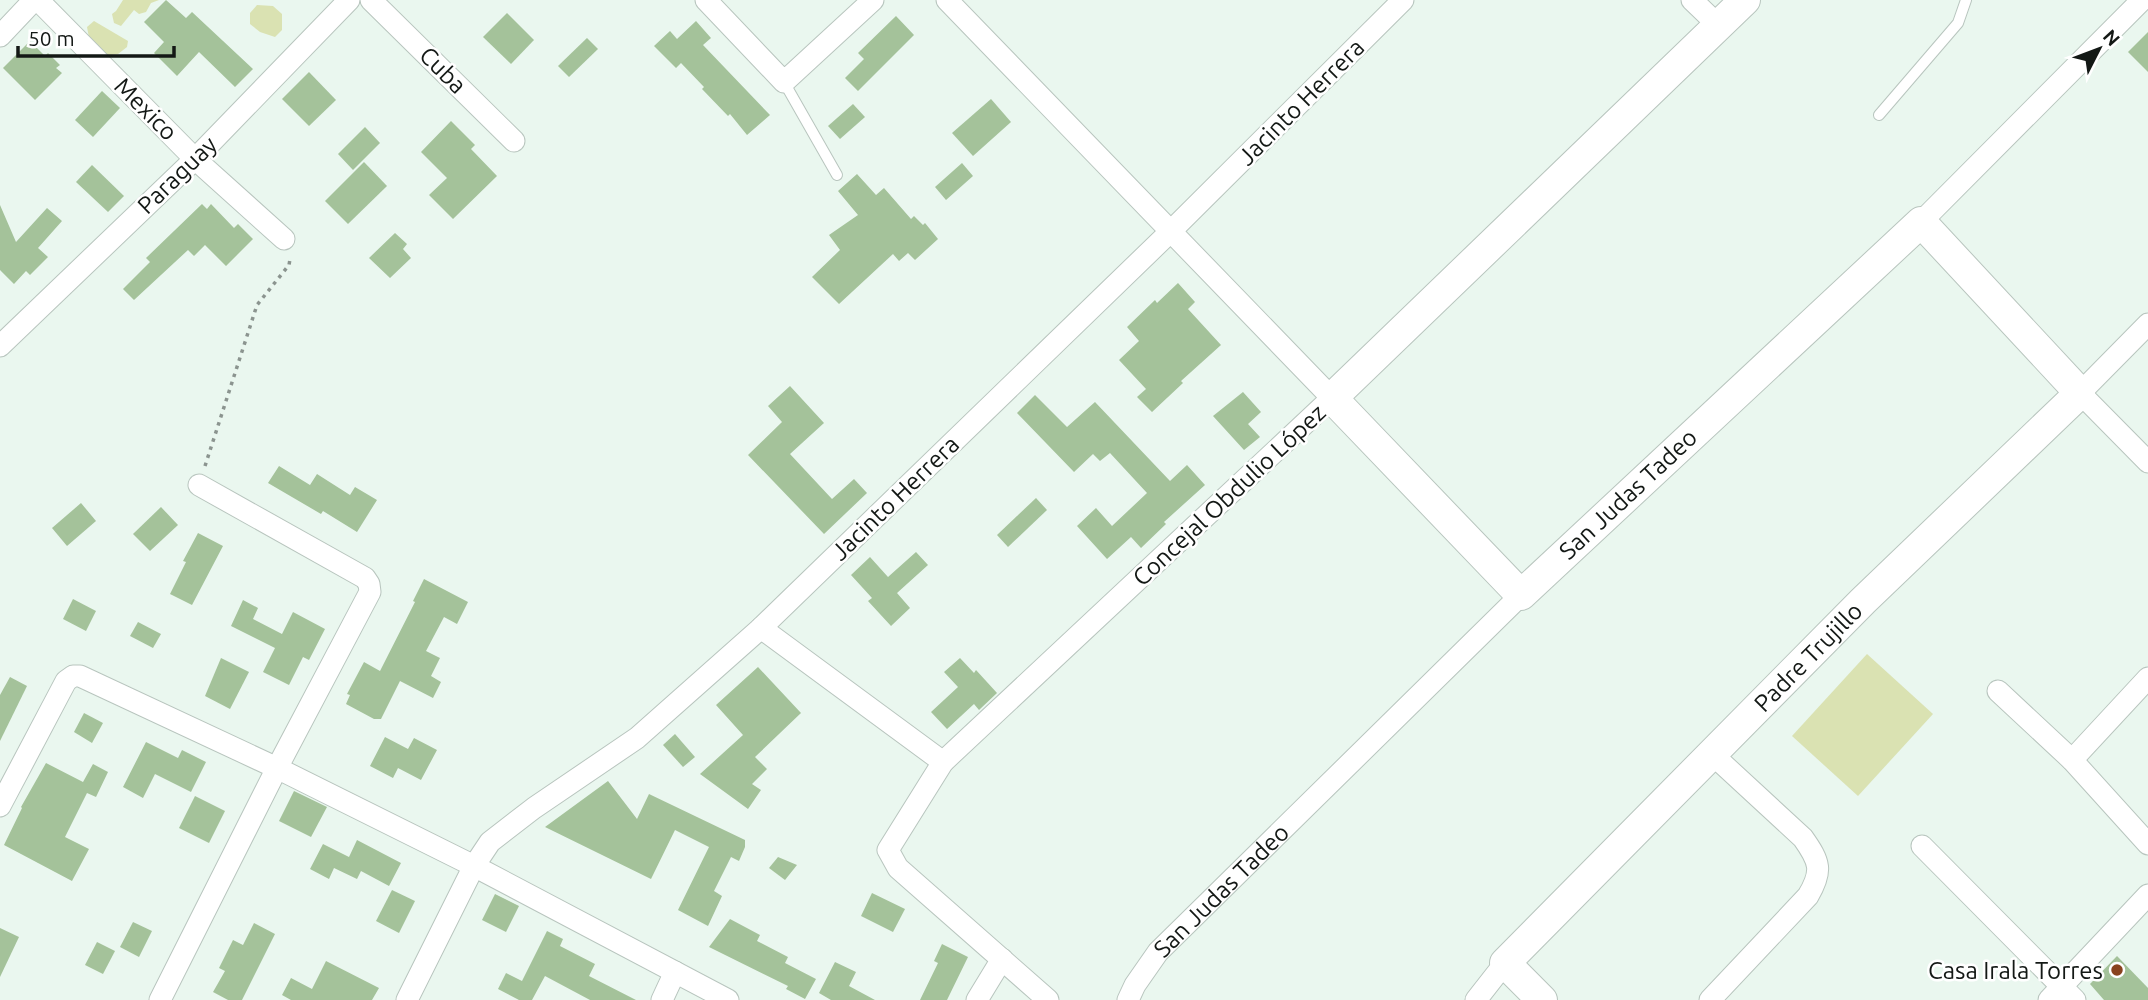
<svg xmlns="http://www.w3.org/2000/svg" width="2148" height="1000" viewBox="0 0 2148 1000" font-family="Ubuntu,sans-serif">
<rect width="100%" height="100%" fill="#eaf7ef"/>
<!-- green -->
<g fill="#dae2b2">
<polygon points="123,0 159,0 151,3 146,12 139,14 134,10 121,26 114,23 112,14 116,11"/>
<polygon points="257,5 273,6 282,14 282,30 275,37 260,32 250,24 250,13"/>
<polygon points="94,21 128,41 127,47 118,54 106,56 90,43 87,27"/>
<polygon points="1867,654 1933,714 1858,796 1792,736"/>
</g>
<!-- building -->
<g fill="#a4c29a">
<polygon points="166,0 186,18 192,12 253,69 235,87 199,52 177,76 154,53 164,42 144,22"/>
<polygon points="507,13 534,40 511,64 483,37"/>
<polygon points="896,16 914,35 858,91 845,78 864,59 858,53"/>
<polygon points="696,21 711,38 703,45 770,115 747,135 730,114 728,116 702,89 704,87 681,63 676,68 654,46 670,31 677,39"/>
<polygon points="2148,32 2148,72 2128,52"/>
<polygon points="587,38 598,49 569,77 558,66"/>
<polygon points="30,41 45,56 48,53 60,65 56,68 62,73 35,100 3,68"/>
<polygon points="309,72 336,100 309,126 282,99"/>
<polygon points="102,91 120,108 93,137 75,120"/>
<polygon points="991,99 1011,122 973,156 952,133"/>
<polygon points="853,104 865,117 840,139 828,126"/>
<polygon points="451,121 475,145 471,149 497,176 453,219 429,195 447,178 421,152"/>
<polygon points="365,127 380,143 353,170 338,154"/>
<polygon points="364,162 387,186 348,224 325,201"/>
<polygon points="962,163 973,176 946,200 935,187"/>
<polygon points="92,165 124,196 108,212 76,182"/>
<polygon points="857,174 876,195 884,188 911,219 914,216 923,225 925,223 938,239 915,260 908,253 899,261 893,254 839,304 812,277 840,250 829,235 858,215 838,191"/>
<polygon points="202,204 207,209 211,204 234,228 238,224 253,239 226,266 205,245 194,256 188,250 134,300 123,289 150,262 146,258"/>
<polygon points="0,205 16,242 47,208 62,221 38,248 48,257 30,275 26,271 14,284 0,270"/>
<polygon points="395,233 407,244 403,249 411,258 390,278 369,258"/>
<polygon points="1178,283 1195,302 1188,309 1221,345 1181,381 1183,383 1152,412 1137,397 1146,389 1119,360 1139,341 1127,327 1155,300 1157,303"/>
<polygon points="790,386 824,423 790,454 832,499 854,479 867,493 824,534 748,455 782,422 768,406"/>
<polygon points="1243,392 1261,412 1248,424 1260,437 1244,450 1213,416"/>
<polygon points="1035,395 1067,427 1095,402 1170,481 1187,465 1205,485 1164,522 1166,524 1141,548 1131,537 1107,559 1077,526 1096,508 1112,526 1147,493 1110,453 1100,461 1093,454 1074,472 1017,413"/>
<polygon points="279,466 310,485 317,474 350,495 355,487 377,500 357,532 323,511 321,514 268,483"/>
<polygon points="1036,498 1047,510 1008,547 997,535"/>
<polygon points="81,503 96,521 67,546 52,528"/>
<polygon points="161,507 178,525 150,551 133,534"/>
<polygon points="198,533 223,546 192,605 170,594 186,562 183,561"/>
<polygon points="916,552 928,565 897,593 910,608 891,626 868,601 872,598 851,575 870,557 888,577"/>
<polygon points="424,579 468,602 457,624 444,617 426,651 440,658 431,676 441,682 433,698 400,681 381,719 374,719 346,704 350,695 347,694 364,662 380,671 415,602 413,601"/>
<polygon points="73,599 96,611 86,631 63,619"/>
<polygon points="243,600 258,608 253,619 282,634 293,612 325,629 309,660 303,657 289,685 263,672 275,648 231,626"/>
<polygon points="138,622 161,634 153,648 130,636"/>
<polygon points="221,658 249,672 230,709 205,696"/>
<polygon points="960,658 974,673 976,670 997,693 979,710 974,704 947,729 931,712 958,687 944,672"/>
<polygon points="758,667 801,713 755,757 767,769 752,784 761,790 748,809 700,774 743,735 716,705"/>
<polygon points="10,677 27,686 0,741 0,695"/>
<polygon points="84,713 103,723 92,743 74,732"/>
<polygon points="675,734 695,757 683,767 663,745"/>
<polygon points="385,737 408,749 414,738 437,750 421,780 398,768 393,778 370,766"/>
<polygon points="146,742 178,758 182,750 206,762 191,792 155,774 143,798 123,787"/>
<polygon points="46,763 83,782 93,764 108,772 96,797 87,793 65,837 89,849 72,881 4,845 22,808 21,807"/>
<polygon points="608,781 637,819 649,794 745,840 745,847 739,861 731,857 714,891 722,896 708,926 678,910 709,847 675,830 651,879 545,827"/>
<polygon points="294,791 327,807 311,837 279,821"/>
<polygon points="195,796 225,811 209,843 179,828"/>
<polygon points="357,840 401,863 389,886 361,871 357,879 334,868 329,879 310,869 323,844 349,857"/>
<polygon points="778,857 797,865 785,880 769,868"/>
<polygon points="392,890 415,901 399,933 376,921"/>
<polygon points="872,893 905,909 893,932 861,916"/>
<polygon points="495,894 519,906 506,932 482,920"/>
<polygon points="730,919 760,935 757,941 788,957 785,963 816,979 805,999 786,989 788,986 709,947"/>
<polygon points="133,922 152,931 139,957 120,947"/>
<polygon points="254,923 275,934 242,1000 228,1000 213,992 225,971 219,968 233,940 243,945"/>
<polygon points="0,928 19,937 0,977"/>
<polygon points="547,931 563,939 560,946 595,964 589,976 636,1000 590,1000 545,976 532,1000 519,1000 498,989 506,973 522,981"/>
<polygon points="97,942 115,951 103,974 85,965"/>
<polygon points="942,944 968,957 947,1000 920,1000 938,963 934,961"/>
<polygon points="2117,956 2148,988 2148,1000 2104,1000 2090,984"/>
<polygon points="326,961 379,988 372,1000 291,1000 282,995 291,978 312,989"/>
<polygon points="835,962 856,972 849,986 875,1000 831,1000 819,993"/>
</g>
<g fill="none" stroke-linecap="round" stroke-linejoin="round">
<!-- lane casing -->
<g stroke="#b8c5be" stroke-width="12">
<g id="lane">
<polyline points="784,82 837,175"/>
<polyline points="1879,115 1958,23 1966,0"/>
</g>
</g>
<!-- street casing -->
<g stroke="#b8c5be" stroke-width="23">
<g id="street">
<polyline points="38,0 195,159 284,239"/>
<polyline points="371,0 514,141"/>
<polyline points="706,0 784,82 873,0"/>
<polyline points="947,0 1332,398 943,762 888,850 898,868 1048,1000"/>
<polyline points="1692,0 1719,26"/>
<polyline points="0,36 34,0"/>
<polyline points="1921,222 2142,0"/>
<polyline points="2148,324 2080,393 2148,462"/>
<polyline points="0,346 195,159 349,0"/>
<polyline points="761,628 943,762"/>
<polyline points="1998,691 2072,760 2148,844"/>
<polyline points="2072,760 2148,678"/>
<polyline points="0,806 66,681 73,676 80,676 277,768 474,866 728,1000"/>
<polyline points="1922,846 2075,1000"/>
<polyline points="160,1000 277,768 370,592 369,584 365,578 199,485"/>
<polyline points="407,1000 474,866 490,842 534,808 637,738 761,628 1171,231 1403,0"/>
<polyline points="662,1000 675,972"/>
<polyline points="977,1000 1002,959"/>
<path id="s1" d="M1128,1000L1135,985L1158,952L1521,595"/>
<polyline points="1476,1000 1505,963"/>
<path d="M1710,1000L1808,896C1823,871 1820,862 1803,838L1712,754"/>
<polyline points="2049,1000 2148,895"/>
</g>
</g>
<!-- secondary casing -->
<g stroke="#b8c5be" stroke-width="32">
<g id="secondary">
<path id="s2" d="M1542,1000L1505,963L1863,601L2080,393L1921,222L1521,595L1332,398L1745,0"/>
</g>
</g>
<!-- path -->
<polyline stroke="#8b948f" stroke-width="3.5" stroke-dasharray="3.5 5" stroke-linecap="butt" points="205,466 257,305 289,265 290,259"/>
<!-- lane -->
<use href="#lane" stroke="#fff" stroke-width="10"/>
<!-- street -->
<use href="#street" stroke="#fff" stroke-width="21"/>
<!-- secondary -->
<use href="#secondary" stroke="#fff" stroke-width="30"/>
</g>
<!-- markers -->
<circle fill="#89421e" stroke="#fff" stroke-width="2.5" cx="2117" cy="970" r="7"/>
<g text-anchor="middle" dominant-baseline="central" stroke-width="5" stroke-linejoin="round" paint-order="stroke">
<!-- street labels -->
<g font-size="24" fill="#131815" stroke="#fff">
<text transform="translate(443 70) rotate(45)">Cuba</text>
<text transform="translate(1301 102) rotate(-45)">Jacinto Herrera</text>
<text transform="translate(146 109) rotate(45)">Mexico</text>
<text transform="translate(177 175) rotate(-44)">Paraguay</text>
<text transform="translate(1628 494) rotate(-43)">San Judas Tadeo</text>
<text transform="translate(1229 495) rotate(-43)">Concejal Obdulio López</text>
<text transform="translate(895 498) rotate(-44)">Jacinto Herrera</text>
<text stroke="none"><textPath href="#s2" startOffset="483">Padre Trujillo</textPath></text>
<text stroke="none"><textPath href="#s1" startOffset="145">San Judas Tadeo</textPath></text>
</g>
<!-- poi labels -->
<g font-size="24" fill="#131815" stroke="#fff" text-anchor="end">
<text x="2103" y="970">Casa Irala Torres</text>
</g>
</g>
<!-- north arrow -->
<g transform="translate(2099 49) rotate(48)" stroke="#ffffff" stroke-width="5" paint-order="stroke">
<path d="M0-5L12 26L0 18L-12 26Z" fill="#131815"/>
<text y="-10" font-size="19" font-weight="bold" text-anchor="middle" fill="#131815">N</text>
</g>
<!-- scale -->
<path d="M18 46v10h156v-10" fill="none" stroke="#131815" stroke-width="3.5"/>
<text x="28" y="46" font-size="21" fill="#131815" stroke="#ffffff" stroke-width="5" paint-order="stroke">50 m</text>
</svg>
